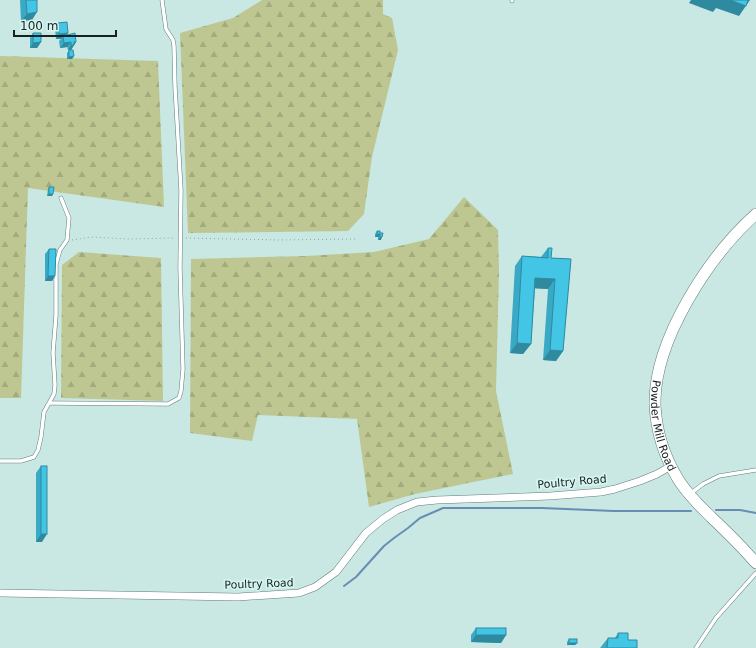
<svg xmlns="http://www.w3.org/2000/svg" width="756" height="648" viewBox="0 0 756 648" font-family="'DejaVu Sans',sans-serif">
<defs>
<pattern id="forest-firs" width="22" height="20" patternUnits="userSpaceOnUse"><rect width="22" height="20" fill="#bec791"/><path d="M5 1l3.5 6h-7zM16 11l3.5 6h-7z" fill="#a3ab7d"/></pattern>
</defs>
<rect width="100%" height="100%" fill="#c9e8e3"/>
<!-- forest -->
<g fill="url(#forest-firs)">
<polygon points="262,0 383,0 383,14 392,18 398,50 372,157 364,214 348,231 188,233 180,33 233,18"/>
<polygon points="0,56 158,61 164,207 28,188 21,398 0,398"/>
<polygon points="464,197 498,230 499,272 496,391 513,474 415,494 369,507 357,419 258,415 252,441 190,433 191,259 306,256 374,252 429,239"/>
<polygon points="79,252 161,258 163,401 61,398 62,265"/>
</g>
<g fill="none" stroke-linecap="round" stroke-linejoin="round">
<!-- stream -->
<g stroke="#688db4" stroke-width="2">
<polyline points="716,510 740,510 756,513"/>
<polyline points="344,586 356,577 384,546 394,538 408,528 420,518 443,508 542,508 614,511 691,511"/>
</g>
<!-- lane casing -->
<g stroke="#607c78" stroke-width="4.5">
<g id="lane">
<polyline points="512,0 512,1"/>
<polyline points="50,403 168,404 179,398 181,391 183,369 180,268 181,190 175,87 174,46 173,40 166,29 162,0"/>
<polyline points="0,461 21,461 34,457 38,450 41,437 44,412 54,394 55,385 53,353 56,315 56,264 60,250 67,240 69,218 61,198"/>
<polyline points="690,494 703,484 719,476 756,470"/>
<polyline points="696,648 716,618 756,573"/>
</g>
</g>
<!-- street casing -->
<g stroke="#607c78" stroke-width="8">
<polyline id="street" points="0,593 238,597 299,593 315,587 336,572 366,533 383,519 397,510 417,502 437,500 550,496 601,492 615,489 640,481 657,474 671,466"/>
</g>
<!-- secondary casing -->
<g stroke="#607c78" stroke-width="12">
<g id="secondary">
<path id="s1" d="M756,214C709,256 654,340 655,404C656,431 664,456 678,479C687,494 699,505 711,517C727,532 742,547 756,563"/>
</g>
</g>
<!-- path -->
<g stroke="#8ea7a3" stroke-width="1" stroke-dasharray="1 3" stroke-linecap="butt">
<polyline points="186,238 279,240 356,239"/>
<polyline points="72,240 91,237 129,239 175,238"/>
</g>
<!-- lane -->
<use href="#lane" stroke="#fff" stroke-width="3.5"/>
<!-- street -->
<use href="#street" stroke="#fff" stroke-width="7"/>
<!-- secondary -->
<use href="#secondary" stroke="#fff" stroke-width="11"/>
</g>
<!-- wall -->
<g fill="#3aa9c5">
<polygon points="20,0 37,0 32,20 21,21"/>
<polygon points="58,23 68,33 67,35 76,42 71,50 68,50 67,47 60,48 59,41 61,39 56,39 55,28"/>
<polygon points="33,33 41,42 37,48 30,48 30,38"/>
<polygon points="69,50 74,56 72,59 67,59 67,53"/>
<polygon points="49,187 53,194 52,196 47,196 48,189"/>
<polygon points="377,231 380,231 381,240 378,240 378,237 375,237 375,234"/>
<polygon points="548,248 551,258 571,259 563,351 556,361 543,360 548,289 535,288 531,344 523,354 510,353 515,266 522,256 541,257"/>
<polygon points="49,249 55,276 52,281 45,281 45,254"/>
<polygon points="41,466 42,542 36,542 36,473"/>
<polygon points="476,628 506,635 501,643 471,642 471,635"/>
<polygon points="618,633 628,640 637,648 600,648 608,638 615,638"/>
<polygon points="569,639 577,643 575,645 567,645 567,642"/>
</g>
<!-- shaded-wall -->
<g fill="#2f8aa0">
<polygon points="691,0 750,0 739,16 716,8 713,12 689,3"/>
<polygon points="37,12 32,20 21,21 27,14"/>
<polygon points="68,33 64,39 63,36 61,39 56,39 59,34"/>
<polygon points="41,42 37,48 30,48 33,43"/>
<polygon points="71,42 67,47 60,48 64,43"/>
<polygon points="74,42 76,42 71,50 68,50 71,45"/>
<polygon points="74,56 72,59 67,59 69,57"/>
<polygon points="49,194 53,194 52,196 47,196"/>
<polygon points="377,234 380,234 378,237 375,237"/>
<polygon points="380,237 382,237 381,240 378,240"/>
<polygon points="48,276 55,276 52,281 45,281"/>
<polygon points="535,278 555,279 548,289 528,288"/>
<polygon points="517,343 531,344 523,354 510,353"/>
<polygon points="550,350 563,351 556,361 543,360"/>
<polygon points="41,534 47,534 42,542 36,542"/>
<polygon points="476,635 506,635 501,643 471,642"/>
<polygon points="569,643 577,643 575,645 567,645"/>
</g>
<!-- building -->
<g fill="#43c5e5" stroke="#2f8aa0">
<polygon points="26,0 37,0 37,12 27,14"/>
<polygon points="730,0 748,0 746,6"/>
<polygon points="67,22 68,33 59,34 58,23"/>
<polygon points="33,33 41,33 41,42 33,43"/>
<polygon points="75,33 76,42 74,42 74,45 71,45 71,42 64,43 63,36"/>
<polygon points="69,50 73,50 74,56 69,57"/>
<polygon points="49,187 54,187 53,194 49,194"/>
<polygon points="377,231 380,231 380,233 383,233 382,237 380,237 380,234 377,234"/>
<polygon points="548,248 552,248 551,258 571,259 563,351 550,350 555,279 535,278 531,344 517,343 522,256 548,258"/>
<polygon points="49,249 56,249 55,276 48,276"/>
<rect x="41" y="466" width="6" height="68"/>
<rect x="476" y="628" width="30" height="7"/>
<polygon points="618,633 628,633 628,640 637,640 637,648 607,648 608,638 618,638"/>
<rect x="569" y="639" width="8" height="4"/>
</g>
<g text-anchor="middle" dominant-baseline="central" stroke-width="3.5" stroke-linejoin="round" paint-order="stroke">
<!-- street labels -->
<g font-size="11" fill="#172220" stroke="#d6f5f0">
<text stroke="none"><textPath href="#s1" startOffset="243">Powder Mill Road</textPath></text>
<text transform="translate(572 482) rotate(-5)">Poultry Road</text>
<text transform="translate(259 584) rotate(-2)">Poultry Road</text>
</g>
</g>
<!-- scale -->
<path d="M14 30v6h102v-6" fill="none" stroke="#172220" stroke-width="2"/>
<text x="20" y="30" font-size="12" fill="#172220" stroke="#d6f5f0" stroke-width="3" paint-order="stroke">100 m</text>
</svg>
